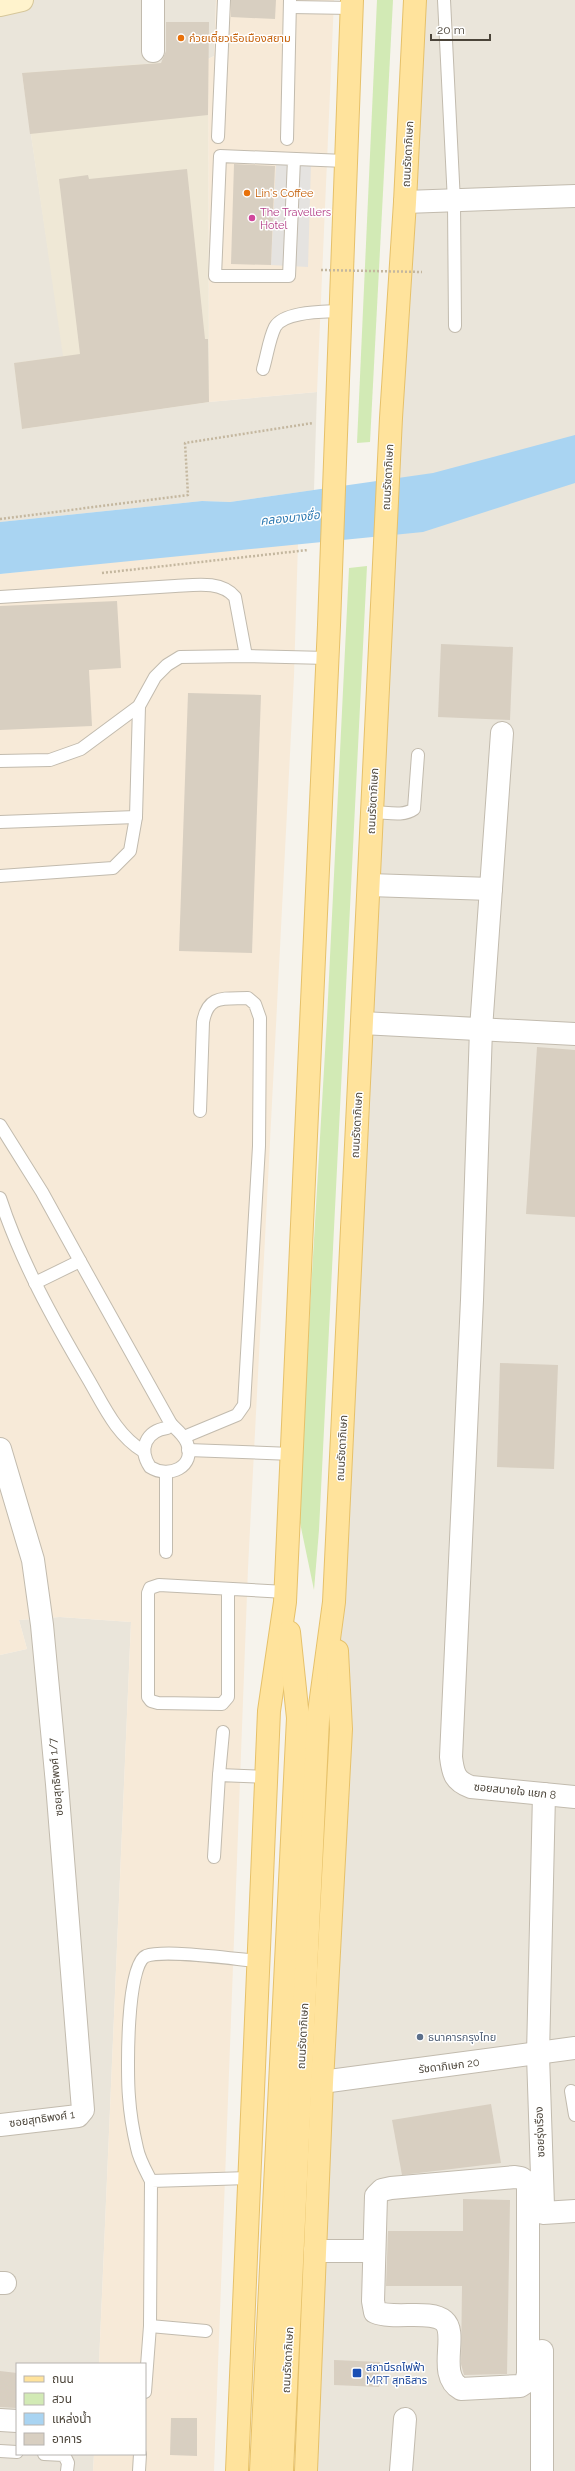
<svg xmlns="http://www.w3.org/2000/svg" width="575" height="2471" viewBox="0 0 575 2471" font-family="Raleway,'Noto Sans Thai',sans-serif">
<rect width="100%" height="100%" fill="#f6f3ec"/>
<!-- residential -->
<g fill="#eae5da">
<polygon points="0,0 216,0 214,56 208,59 22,74 64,356 22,429 209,402 317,392 314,490 230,502 202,501 0,522"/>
<polygon points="415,0 575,0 575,2471 306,2471 334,1602"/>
<polygon points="60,1617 131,1622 99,2364 17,2364 17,2454 94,2454 93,2471 0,2471 0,1655 27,1649 19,1620"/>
</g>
<!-- commercial -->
<g fill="#f7ead8">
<polygon points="216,0 334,0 317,392 209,402 208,59 214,56"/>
<polygon points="298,543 294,676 248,1568 214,2471 93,2471 94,2454 145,2454 145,2364 99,2364 131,1622 60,1617 19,1620 27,1649 0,1655 0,574"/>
</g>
<!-- education -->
<polygon fill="#efe8d6" points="208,59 209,402 22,429 14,363 63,356 22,73"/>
<!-- green -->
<g fill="#d2eab5">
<polygon points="377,0 393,0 370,442 357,443"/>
<polygon points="367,566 319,1530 314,1590 298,1513 327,1018 349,568"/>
</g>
<!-- parking -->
<polygon fill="#e5e3e0" points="276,163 311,164 308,267 271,265"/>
<!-- water -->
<polygon fill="#a9d4f2" points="575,435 575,483 423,532 0,574 0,522 202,501 230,502 433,473"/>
<!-- building -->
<g fill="#d8cfc1">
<polygon points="231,0 276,0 275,19 231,17"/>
<polygon points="166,22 209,22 208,115 30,134 22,73 161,63 166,51"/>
<polygon points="234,164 275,166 271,265 231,264"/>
<polygon points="187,169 205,339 208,339 209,402 22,429 14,363 80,354 59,179 88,175 89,179"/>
<polygon points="117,601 121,668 89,670 92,726 0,730 0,606"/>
<polygon points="441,644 513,647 510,720 438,717"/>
<polygon points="188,693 261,695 252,953 179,951"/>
<polygon points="537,1047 575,1050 575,1217 526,1214"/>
<polygon points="500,1363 558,1365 554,1469 497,1467"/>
<polygon points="491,2104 501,2163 402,2175 392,2120"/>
<polygon points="463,2199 510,2200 507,2374 464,2375 461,2364 462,2286 386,2286 388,2231 463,2231"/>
<polygon points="334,2360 380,2362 379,2387 334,2385"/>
<polygon points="0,2371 17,2373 16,2408 0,2407"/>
<polygon points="171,2418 197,2418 197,2456 170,2455"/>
</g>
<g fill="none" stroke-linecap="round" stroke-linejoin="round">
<!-- lane casing -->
<g stroke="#c2bbae" stroke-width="14">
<g id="lane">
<polyline points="444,0 454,202 455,326"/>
<polyline points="291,7 352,8"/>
<polyline points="218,137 224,0"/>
<polyline points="287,139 290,0"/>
<polyline points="294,159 289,276 215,276 220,156 345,161"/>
<path d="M263,369C267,356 269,339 275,327C284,311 324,312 340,311"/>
<path d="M0,597L175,586C194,585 221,580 235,597L246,656"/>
<polyline points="0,761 50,760 81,749 139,706 155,677 167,665 180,657 246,656 328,658"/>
<path d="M373,812C386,812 403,817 414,809L418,755"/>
<polyline points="0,822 136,817"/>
<polyline points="0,876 113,868 130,851 136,817 139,706"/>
<polyline points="0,1125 42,1192 80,1261"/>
<path d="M0,1198C21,1262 53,1319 87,1377C103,1404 116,1435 143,1451"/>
<polyline points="35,1283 80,1261 171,1424"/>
<path d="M171,1424C176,1429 184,1435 187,1443C196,1467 169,1479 150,1467C138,1449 146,1431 167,1428Z"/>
<path d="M184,1437L237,1415L244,1405L259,1146L260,1018L255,1004L248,998C224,999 208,994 203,1022L200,1111"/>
<polyline points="188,1450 292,1454"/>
<polyline points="166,1473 166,1552"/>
<polyline points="228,1590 228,1697 222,1704 158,1703 151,1701 148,1697 148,1593 150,1588 159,1585 286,1592"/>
<polyline points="219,1775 223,1732"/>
<polyline points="214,1857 219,1775 266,1777"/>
<polyline points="571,2091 575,2115"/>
<path d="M151,2181C146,2171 139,2159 137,2148C133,2131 130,2113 129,2097C127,2075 126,1964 146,1956C165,1949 234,1959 258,1961"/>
<polyline points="150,2326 206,2331"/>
<polyline points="145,2392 150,2326 151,2181 249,2178"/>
<polyline points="0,2451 17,2452"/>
<polyline points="44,2454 64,2455 68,2463 67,2471"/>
<polyline points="139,2471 140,2454"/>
</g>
</g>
<!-- street casing -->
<g stroke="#c2bbae" stroke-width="24">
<g id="street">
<polyline points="153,0 153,51"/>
<polyline points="405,202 575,196"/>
<path d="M502,733L481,1029L472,1300L451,1757C453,1774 455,1781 471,1787L575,1797"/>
<polyline points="369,885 491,889"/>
<polyline points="362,1023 575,1034"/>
<polyline points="0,1449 33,1560 42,1625 57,1784 83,2110 78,2116 0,2125"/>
<polyline points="322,2082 575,2048"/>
<path d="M515,2177L521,2178L528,2183V2374L526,2382L520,2386L461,2389C436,2375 459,2334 444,2321C430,2309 394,2320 375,2312L373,2301L376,2196L382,2190L391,2188Z"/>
<polyline points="543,2206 538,2055 544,1794"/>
<polyline points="543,2213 575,2211"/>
<polyline points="315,2251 374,2251"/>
<polyline points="0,2283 5,2283"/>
<polyline points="0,2420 17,2421"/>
<polyline points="401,2471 405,2419"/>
<polyline points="542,2471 542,2351"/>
</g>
</g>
<!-- secondary casing -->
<g stroke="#d6c79b" stroke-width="24">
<polyline id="secondary" points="0,5 22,0"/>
</g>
<!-- primary casing -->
<g stroke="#e6c16a" stroke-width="24">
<g id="primary">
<polyline points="237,2471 269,1711 285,1602 329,625 352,0"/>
<polyline points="261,2471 298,1718 289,1632"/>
<polyline points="282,2471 318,1720 334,1602 391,418 405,202 415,0"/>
<polyline points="306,2471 322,2082 341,1729 337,1651"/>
</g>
</g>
<!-- path -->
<g stroke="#c4b79f" stroke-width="2.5" stroke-dasharray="2 2" stroke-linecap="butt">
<polyline points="0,519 188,495 185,443 313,423"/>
<polyline points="102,573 308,550"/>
</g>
<!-- lane -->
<use href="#lane" stroke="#fff" stroke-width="12"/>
<!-- street -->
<use href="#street" stroke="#fff" stroke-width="22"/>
<!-- secondary -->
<use href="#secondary" stroke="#fff3cd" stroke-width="22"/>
<!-- primary -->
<use href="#primary" stroke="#ffe39c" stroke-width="22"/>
<!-- path-bridge -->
<polyline stroke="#c4b79f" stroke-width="2.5" stroke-dasharray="2 2" stroke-linecap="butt" points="321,270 422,272"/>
</g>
<!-- markers -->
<g fill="#e8710a" stroke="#fff" stroke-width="1.5">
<circle cx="181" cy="38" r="4"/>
<circle cx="247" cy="193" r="4"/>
</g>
<circle fill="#d1479c" stroke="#fff" stroke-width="1.5" cx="252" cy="218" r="4"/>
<circle fill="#5c6f8a" stroke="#fff" stroke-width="1.5" cx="420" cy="2037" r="4"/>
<rect fill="#1a4fb4" stroke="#fff" stroke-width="1.5" x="352" y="2368" width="10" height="10" rx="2"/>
<g text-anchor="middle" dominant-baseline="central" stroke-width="3" stroke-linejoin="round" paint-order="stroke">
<!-- food labels -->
<g font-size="11" fill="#c56008" stroke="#fff" text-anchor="start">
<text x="189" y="38">ก๋วยเตี๋ยวเรือเมืองสยาม</text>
<text x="255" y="193">Lin's Coffee</text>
</g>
<!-- street labels -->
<g font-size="11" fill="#4b4439" stroke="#fff">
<text transform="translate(408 154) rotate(-87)">ถนนรัชดาภิเษก</text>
<text transform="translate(388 477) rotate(-87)">ถนนรัชดาภิเษก</text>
<text transform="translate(373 801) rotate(-87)">ถนนรัชดาภิเษก</text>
<text transform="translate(357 1125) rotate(-87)">ถนนรัชดาภิเษก</text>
<text transform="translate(342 1448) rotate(-87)">ถนนรัชดาภิเษก</text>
<text transform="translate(56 1777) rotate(-95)">ซอยสุทธิพงศ์ 1/7</text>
<text transform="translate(515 1791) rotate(6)">ซอยสบายใจ แยก 8</text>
<text transform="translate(303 2036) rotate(-87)">ถนนรัชดาภิเษก</text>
<text transform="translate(449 2066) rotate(-7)">รัชดาภิเษก 20</text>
<text transform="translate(42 2119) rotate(-8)">ซอยสุทธิพงศ์ 1</text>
<text transform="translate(540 2132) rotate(-92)">ซอยรุ่งเรือง</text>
<text transform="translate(288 2360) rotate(-87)">ถนนรัชดาภิเษก</text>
</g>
<!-- hotel labels -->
<g font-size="11" fill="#b23c85" stroke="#fff" text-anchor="start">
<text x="260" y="212">The Travellers<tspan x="260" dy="13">Hotel</tspan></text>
</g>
<!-- service labels -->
<g font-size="11" fill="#4e5e75" stroke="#fff" text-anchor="start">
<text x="428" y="2037">ธนาคารกรุงไทย</text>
</g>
<!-- transit labels -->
<g font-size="11" fill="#164399" stroke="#fff" text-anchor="start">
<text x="366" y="2367">สถานีรถไฟฟ้า<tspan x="366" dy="13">MRT สุทธิสาร</tspan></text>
</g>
<!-- water labels -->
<g font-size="12" font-style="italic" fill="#2e7ab2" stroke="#fff">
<text transform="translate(290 518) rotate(-6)">คลองบางซื่อ</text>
</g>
</g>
<!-- legend -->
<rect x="16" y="2363" width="130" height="92" fill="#ffffff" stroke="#b7b4b0"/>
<rect x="24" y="2376" width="20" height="6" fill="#ffe39c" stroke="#b7b4b0"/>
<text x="52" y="2383" font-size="12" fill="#4b4439">ถนน</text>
<rect x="24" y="2393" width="20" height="12" fill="#d2eab5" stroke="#b7b4b0"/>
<text x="52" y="2403" font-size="12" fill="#4b4439">สวน</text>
<rect x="24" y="2413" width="20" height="12" fill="#a9d4f2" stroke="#b7b4b0"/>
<text x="52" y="2423" font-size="12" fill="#4b4439">แหล่งน้ำ</text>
<rect x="24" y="2433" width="20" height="12" fill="#d8cfc1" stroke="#b7b4b0"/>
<text x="52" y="2443" font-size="12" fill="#4b4439">อาคาร</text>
<!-- scale -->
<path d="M431 34v6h59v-6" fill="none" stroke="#4b4439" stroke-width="2"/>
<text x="437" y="34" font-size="12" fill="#4b4439" stroke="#ffffff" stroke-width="3" paint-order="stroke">20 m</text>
</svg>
